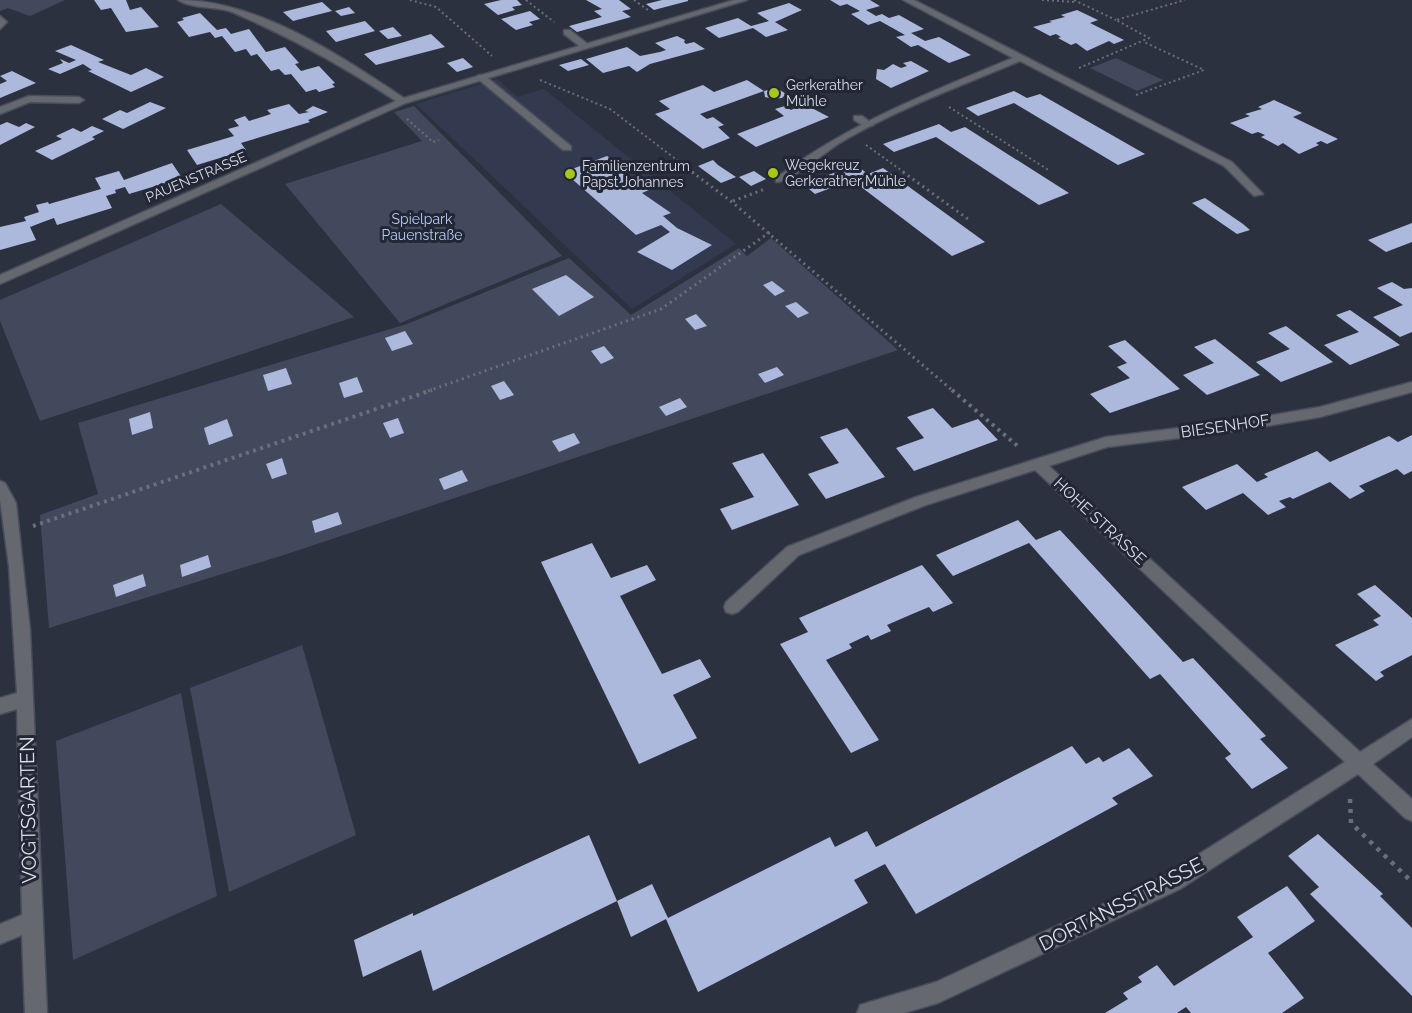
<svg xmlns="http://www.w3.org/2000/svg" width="1412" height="1013" viewBox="0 0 1412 1013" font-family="Raleway,sans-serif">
<rect width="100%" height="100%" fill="#2c3140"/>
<!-- built -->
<polygon fill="#333a4f" points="497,79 517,97 544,89 736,244 632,309 416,104"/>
<!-- green -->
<g fill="#43495c">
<polygon points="0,0 65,0 30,16 8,8 0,11"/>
<polygon points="1116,58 1163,80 1137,91 1090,68"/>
<polygon points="414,106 562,256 400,323 285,184 422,141 394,112"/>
<polygon points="221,204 354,317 40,421 0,321 0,300"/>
<polygon points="771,238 898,350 290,553 49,628 40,515 98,494 78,423 407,324 569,258 631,315 739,248 747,256"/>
<polygon points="302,645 356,835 229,892 190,688"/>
<polygon points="181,693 217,896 73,960 56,741"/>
</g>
<!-- building -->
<g fill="#acb8dc">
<polygon points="94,0 126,0 130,10 141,7 159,27 126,32 111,8 101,10"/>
<polygon points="501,0 517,0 522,5 512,7 515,10 498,15 484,4"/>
<polygon points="586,0 619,0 631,9 622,11 631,17 577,32 569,26 602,17 594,11 602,9"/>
<polygon points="662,0 688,0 688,1 654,10 646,4"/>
<polygon points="830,0 870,0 880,6 866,10 876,16 882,14 889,18 899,15 924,29 911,33 925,41 939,37 971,55 949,63 918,45 911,47 896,37 905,35 880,21 868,25 851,14 860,11 847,4 840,6"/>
<polygon points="322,2 332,11 293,21 283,12"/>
<polygon points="789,3 802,10 775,22 788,30 766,37 753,28 719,38 705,28 738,18 751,26 769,21 757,13"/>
<polygon points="349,7 355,13 341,16 335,11"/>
<polygon points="1077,10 1098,20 1090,23 1124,40 1114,44 1109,41 1087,51 1076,43 1071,45 1058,38 1061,37 1056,34 1050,36 1033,27 1052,22 1049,21 1065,17 1061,15"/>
<polygon points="530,11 540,19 529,22 533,25 516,30 501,19"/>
<polygon points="200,13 217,30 226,28 231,34 249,29 266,52 285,47 299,63 295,64 301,71 319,66 335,83 332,84 335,87 319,92 316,89 306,92 291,74 285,75 279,69 271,71 257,54 251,56 246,49 235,52 222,36 215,38 210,32 189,37 177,22 184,20 182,18"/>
<polygon points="365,21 375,31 336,42 326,31"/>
<polygon points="393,27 402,36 388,39 379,31"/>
<polygon points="431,34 445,47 376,65 364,54"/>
<polygon points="677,36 685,40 684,42 686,44 694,42 705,49 650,64 637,72 629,66 603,73 586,59 627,47 640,56 660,52 666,50 655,43"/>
<polygon points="71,45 104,60 98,62 131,75 146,68 164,77 131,92 88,71 92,70 83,64 60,74 48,69 63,63 60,59 69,63 76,60 55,51"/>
<polygon points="463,58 473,67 457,72 447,63"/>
<polygon points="581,59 589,65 568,71 559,65"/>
<polygon points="911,61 929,71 891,88 876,79 877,69 884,70 893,64 901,68 907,66 903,63"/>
<polygon points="12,71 36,83 0,98 0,84 7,81 0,76"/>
<polygon points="747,80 764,91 777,88 786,94 782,98 773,99 765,97 764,91 700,114 707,119 713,117 724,125 718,127 730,138 703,149 655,114 670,109 659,101 703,85 714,92"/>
<polygon points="1014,91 1027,98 1040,94 1145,154 1118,165 1014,103 978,116 966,108"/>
<polygon points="1274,100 1302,113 1293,117 1338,139 1327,144 1321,141 1316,143 1319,145 1299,154 1283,143 1278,146 1261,137 1265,135 1258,132 1252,134 1230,123 1250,116 1245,114 1262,109 1258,107"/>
<polygon points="150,102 166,108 123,129 102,119 120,110 127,113"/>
<polygon points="289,104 299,114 309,112 305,111 313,106 328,112 308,120 310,122 241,143 246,150 197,165 187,150 234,136 228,129 239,126 234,120 245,116 249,121 271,114 267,110"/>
<polygon points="804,104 829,117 756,147 737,134 784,116 775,109 785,106 791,110"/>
<polygon points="7,122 19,127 26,123 35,127 0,145 0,125"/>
<polygon points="939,124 951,132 965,127 1069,193 1039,205 936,137 894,152 883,144"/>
<polygon points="92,126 104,131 92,137 95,139 52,160 35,151 62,139 56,136 73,128 81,132"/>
<polygon points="607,156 619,166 615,167 649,190 642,193 671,213 663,216 677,228 712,245 672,270 637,252 670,232 661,225 636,235 564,172"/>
<polygon points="713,160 718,165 736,177 721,183 698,166"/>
<polygon points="172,163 182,178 129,194 125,187 115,190 116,193 106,196 112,208 57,225 54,218 43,222 30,227 36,240 0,250 0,227 26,221 24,217 39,212 36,205 48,202 49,204 101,189 95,178 119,171 124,180"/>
<polygon points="856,165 868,174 883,168 985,242 952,256 852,180 815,194 803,184"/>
<polygon points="754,171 766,179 751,186 739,177"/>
<polygon points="1205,198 1243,224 1250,230 1237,234 1192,203"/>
<polygon points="1412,223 1412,242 1386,252 1368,240"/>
<polygon points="566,275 594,297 559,316 532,289"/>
<polygon points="772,281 785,291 775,296 763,285"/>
<polygon points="1392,282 1404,289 1412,288 1412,332 1400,337 1373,317 1403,305 1377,288"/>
<polygon points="796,302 809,313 798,318 785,306"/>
<polygon points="1350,310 1400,345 1350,365 1324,345 1359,332 1336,315"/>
<polygon points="696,314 707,326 695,330 685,319"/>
<polygon points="1286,326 1333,362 1281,382 1256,362 1290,349 1268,333"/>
<polygon points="405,331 413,344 392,351 385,338"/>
<polygon points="1215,339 1260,375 1207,395 1183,375 1214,363 1194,347"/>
<polygon points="1125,340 1180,389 1110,413 1090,394 1130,378 1117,367 1127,363 1108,346"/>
<polygon points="604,346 614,358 601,364 591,351"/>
<polygon points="777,367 784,375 765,383 758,374"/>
<polygon points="286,368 292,384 268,391 263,375"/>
<polygon points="357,377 363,392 344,398 339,383"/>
<polygon points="504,381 514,395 500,400 491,386"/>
<polygon points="680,398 687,407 666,416 659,407"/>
<polygon points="933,408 952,428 978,419 998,440 914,471 896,448 924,438 907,417"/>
<polygon points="150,412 153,428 132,435 129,419"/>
<polygon points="398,418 404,433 390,438 383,423"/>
<polygon points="227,419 233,436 209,445 204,428"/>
<polygon points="847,428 885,477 826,499 808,474 839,463 820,437"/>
<polygon points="574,433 580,443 559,452 552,441"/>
<polygon points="1412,435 1412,471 1404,475 1397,469 1359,486 1365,491 1350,499 1330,482 1293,499 1290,497 1279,501 1286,507 1268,515 1243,493 1206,510 1182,487 1237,464 1257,482 1268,477 1264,474 1317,451 1330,462 1389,436 1398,442"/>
<polygon points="763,453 799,505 732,530 720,509 754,497 732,463"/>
<polygon points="282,458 287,474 272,479 266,464"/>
<polygon points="462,470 468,481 444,490 439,479"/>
<polygon points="338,512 342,524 315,533 312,521"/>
<polygon points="1018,520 1036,540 1060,530 1183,662 1193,658 1266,736 1260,739 1288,768 1252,789 1225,758 1231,754 1160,674 1150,679 1029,543 953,576 936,555"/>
<polygon points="592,543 611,578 647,565 656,580 620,596 662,674 700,659 711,677 673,695 697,738 639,764 541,562"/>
<polygon points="208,555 211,567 182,577 180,565"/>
<polygon points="922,565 953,603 933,612 929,607 910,615 887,625 891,631 871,640 868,635 849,644 852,648 826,660 879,740 851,753 780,644 808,632 799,618"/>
<polygon points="143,574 146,586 116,597 113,585"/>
<polygon points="1375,585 1412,618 1412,655 1380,672 1384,676 1376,681 1335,645 1379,625 1373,620 1381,616 1357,594"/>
<polygon points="1072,746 1086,764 1099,757 1103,762 1129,748 1153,776 1112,798 1118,804 916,914 885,864 854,880 868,903 698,992 666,919 631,937 617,901 652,884 668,918 830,837 835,847 867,831 876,847"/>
<polygon points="1318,834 1383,894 1380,896 1412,928 1412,996 1310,894 1319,887 1288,856"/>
<polygon points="589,835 617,901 433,991 421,950 363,977 354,940 413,913 413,916"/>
<polygon points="1287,886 1315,921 1268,953 1304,998 1282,1013 1191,1013 1186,1007 1177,1013 1105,1013 1128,999 1123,993 1142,982 1138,977 1157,965 1174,986 1253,937 1237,917"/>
</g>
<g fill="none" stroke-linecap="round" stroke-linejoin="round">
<!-- lane casing -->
<g stroke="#484d5b" stroke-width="3">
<g id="lane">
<polygon points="564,30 570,30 590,46 582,48 564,34"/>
<polygon points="478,75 484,75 571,146 571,150 563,150 478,79"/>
<polygon points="854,116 862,116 874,125 865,127 854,120"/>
</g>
</g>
<!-- street casing -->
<g stroke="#484d5b" stroke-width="3">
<g id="street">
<path d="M178,0C258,0 339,55 404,98L734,0H747L406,103L0,284V275L396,101C343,66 290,37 232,12C215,6 192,9 178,0Z"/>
<path d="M903,0H914L1232,162L1263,194L1254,196L1224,166L1020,61C958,87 895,110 838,144C826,152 787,184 776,182V178C848,124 930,92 1013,58Z"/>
<polygon points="0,16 7,22 0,29"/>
<polygon points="29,96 79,97 84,100 79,103 30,102 0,114 0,107"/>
<polygon points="1412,382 1412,392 1320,417 1243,430 1107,447 1049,466 1360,752 1412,719 1412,737 1373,764 1412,799 1412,821 1405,818 1358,774 1180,889 938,1003 904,1013 857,1013 860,1005 936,982 1166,875 1345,762 1035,470 926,505 799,555 738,612 732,614 726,612 724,607 726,602 787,547 916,497 1106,437 1243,420 1320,407"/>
<polygon points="0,481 5,483 16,503 30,630 47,1013 25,1013 22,935 0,944 0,924 22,915 17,709 0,714 0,698 17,693 9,566 0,500"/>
</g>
</g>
<!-- path-far3 -->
<g stroke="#6a6f7c" stroke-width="2" stroke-dasharray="2 3" stroke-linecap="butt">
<polyline points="410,0 436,7 492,56"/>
<polyline points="526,0 554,22"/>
<polyline points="634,0 648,10"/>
<polyline points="1042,0 1075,2"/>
<polyline points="1074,0 1116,20"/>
<polyline points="1079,68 1149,38 1116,20 1185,0"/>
<polyline points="540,80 610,109 694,173"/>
<polyline points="1136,95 1204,70 1144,42"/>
<polyline points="949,107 1050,171"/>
<polyline points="407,119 433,142 439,140"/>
<polyline points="866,145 905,173"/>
</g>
<!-- path-far2 -->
<g stroke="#6a6f7c" stroke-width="3" stroke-dasharray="2 4" stroke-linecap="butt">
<polyline points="692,172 732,202 953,391"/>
<polyline points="903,172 968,219"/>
<polyline points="733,201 765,189"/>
<polyline points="428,391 661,309 770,232"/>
</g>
<!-- path-far1 -->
<g stroke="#6a6f7c" stroke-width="4" stroke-dasharray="3 4.5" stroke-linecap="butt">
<polyline points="952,390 1020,448"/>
<polyline points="33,526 432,390"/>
</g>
<!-- path -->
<polyline stroke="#6a6f7c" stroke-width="4.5" stroke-dasharray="4 6" stroke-linecap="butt" points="1350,799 1351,823 1412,882"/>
<!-- lane -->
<use href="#lane" fill="#65686f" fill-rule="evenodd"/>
<!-- street -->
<use href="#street" fill="#65686f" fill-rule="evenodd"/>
</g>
<!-- markers -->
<g fill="#a9c71a" stroke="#222735" stroke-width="2">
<circle cx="774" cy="93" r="6"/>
<circle cx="773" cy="173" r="6"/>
<circle cx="570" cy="174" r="6"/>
</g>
<g text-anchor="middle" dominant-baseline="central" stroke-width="6" stroke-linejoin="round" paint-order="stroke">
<!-- far-poi labels -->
<g font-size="14" fill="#dbdee8" stroke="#222735" text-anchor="start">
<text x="786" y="85">Gerkerather<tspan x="786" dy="16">Mühle</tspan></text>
<text x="785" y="165">Wegekreuz<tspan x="785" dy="16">Gerkerather Mühle</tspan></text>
<text x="582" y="166">Familienzentrum<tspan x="582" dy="16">Papst Johannes</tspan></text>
</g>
<!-- far-street labels -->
<g font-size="14" fill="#dbdee8" stroke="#222735">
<text transform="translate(196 177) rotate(-23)">PAUENSTRASSE</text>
</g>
<!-- far-park labels -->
<g font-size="14" fill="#b9c9f6" stroke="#222735">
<text x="422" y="219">Spielpark<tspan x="422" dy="16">Pauenstraße</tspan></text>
</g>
<!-- street labels -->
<g font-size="16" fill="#dbdee8" stroke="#222735">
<text transform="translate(1225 426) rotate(-8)">BIESENHOF</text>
<text transform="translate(1100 521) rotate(43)">HOHE STRASSE</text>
</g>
<!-- near-street labels -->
<g font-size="20" fill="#dbdee8" stroke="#222735">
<text transform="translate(28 810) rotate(-91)">VOGTSGARTEN</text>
<text transform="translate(1121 904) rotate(-27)">DORTANSSTRASSE</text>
</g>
</g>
</svg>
